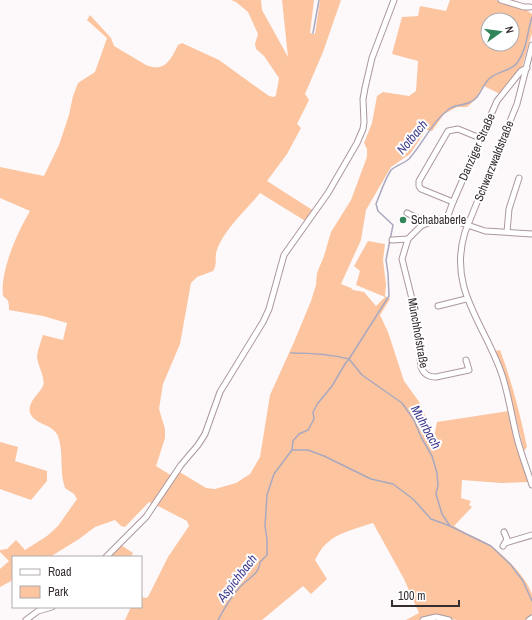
<svg xmlns="http://www.w3.org/2000/svg" width="532" height="620" viewBox="0 0 532 620" font-family="'Archivo Narrow',sans-serif">
<rect width="100%" height="100%" fill="#fdf8fa"/>
<!-- green -->
<g fill="#fcc5a0" fill-rule="evenodd">
<path d="M231,0H261L262,10L288,57L282,0H314L310,33L315,34L320,0H341L323,52L305,94L309,100L297,124L301,128L287,154L267,181L314,211L307,222L260,193C247,209 223,231 217,250C214,258 218,263 213,271L197,277L191,283L180,344L163,384L159,409L165,429V438L156,466L172,476L154,504L149,502L125,527L121,526L115,520L95,527L79,539L50,557H13V580L0,587V569L9,561L0,552V550L7,549L16,540L25,550L47,536L58,526L77,499L74,494L65,488C59,471 64,452 58,436C53,424 35,425 30,413C27,402 39,394 43,386C46,379 37,364 37,356C38,349 41,341 43,335L63,340L67,323L43,316L9,310C9,303 9,300 3,296C0,271 17,233 30,211L0,198V167L44,176L59,145L69,115L73,96L78,83L95,72L107,38L87,20L90,15L111,38L114,46L146,65C165,73 171,59 178,45L182,43L219,60L269,96L274,97L276,95L279,78L264,56L256,49L255,44L258,34L248,12L236,2Z"/>
<path d="M450,0H496L525,9L532,14V33L522,67L500,94L484,86L477,98L467,107H457L444,114L432,131L426,130L410,154L391,167L366,210L361,240L341,284L351,288L353,290L364,292L376,306L385,297L356,285L360,271L354,266L368,241L385,244L383,260L386,285L385,296L390,299L380,315L388,332L404,381L420,403L433,435L435,432L437,422L509,411L519,452L528,482L501,483L462,480L461,498L471,501L469,505L472,507L454,526C465,534 479,538 490,545C503,554 528,579 532,595C532,601 532,610 532,617L525,620H456L436,615L418,620H406L419,613L404,579L373,523C358,528 338,532 326,544C321,548 318,555 315,560L327,579L311,594L303,586L262,620H125L131,607H141V597L146,598L148,597L168,557L189,526L187,521L156,505L178,471L206,488L215,489L236,483L250,474L260,457L270,395L294,342L311,301L316,285L317,273L324,256L331,232L351,200L367,157V149L364,143L372,123L377,96L383,92L409,96L416,91L418,61L392,54L402,17L418,16L420,6L446,11ZM488,20H512V44H488Z"/>
<path d="M500,350C512,382 520,414 527,447L524,451L509,390L495,351Z"/>
<polygon points="0,442 18,447 15,461 47,471 47,481 31,500 0,489"/>
<polygon points="121,545 133,553 131,557 108,557"/>
</g>
<g fill="none" stroke-linecap="round" stroke-linejoin="round">
<!-- stream -->
<g stroke="#a9a8be" stroke-width="1.5">
<polyline points="313,33 319,0"/>
<path d="M291,353C311,353 330,354 349,359"/>
<polyline points="349,359 362,375 402,403 414,420 421,437 432,456 437,473 438,485 436,494 442,514 450,526 491,546 511,565 523,581 532,601"/>
<polyline points="292,450 308,450 324,456 371,479 393,484 413,499 431,519 450,526"/>
<path d="M218,620C224,609 230,598 239,588C247,579 259,575 260,562L267,555V539L265,526L267,495L274,474L292,450L293,441L299,434L308,430L314,419L313,412L318,403L332,386L345,364L349,359L389,296L388,273L386,260L393,225L378,211L376,204C380,194 385,179 391,170C395,166 403,164 409,159C423,143 432,122 449,109C457,103 468,107 477,97C482,91 484,83 490,78C498,71 511,71 517,63C527,50 527,32 532,17"/>
</g>
<!-- minor casing -->
<g stroke="#ab97a0" stroke-width="7">
<g id="minor">
<polyline points="501,0 524,7 530,7"/>
<path d="M532,45L517,104L465,232C447,291 487,326 503,378C509,398 512,418 517,438C521,454 527,469 532,485"/>
<polyline points="453,202 421,189 419,186 419,181 448,131 458,129 480,138"/>
<polyline points="407,213 415,217 428,222"/>
<polyline points="447,218 453,202 497,101 521,71 527,68"/>
<polyline points="507,232 509,209 519,178"/>
<polyline points="392,240 408,239"/>
<polyline points="438,306 466,299"/>
<path d="M466,360L469,370L436,377C429,377 424,375 421,367L414,307L402,259L408,239L421,226L435,220L447,218L485,231L532,234"/>
<polyline points="504,532 507,539 505,543"/>
<polyline points="503,546 505,543 532,535"/>
<polyline points="106,557 146,517 181,465 198,445 205,434 220,392 263,322 269,309 284,255 328,193 357,143 363,129 364,122 363,99 365,88 372,58 394,0"/>
<polyline points="26,620 38,611 52,607"/>
<polyline points="423,620 436,617 449,620"/>
<polyline points="529,620 532,618"/>
</g>
</g>
<!-- minor -->
<use href="#minor" stroke="#fff" stroke-width="5"/>
</g>
<!-- markers -->
<circle fill="#318659" stroke="#fff" stroke-width="1.5" cx="403" cy="220" r="4"/>
<g text-anchor="middle" dominant-baseline="central" stroke-width="4" stroke-linejoin="round" paint-order="stroke">
<!-- street labels -->
<g font-size="12" fill="#362d31" stroke="#fff">
<text transform="translate(477 147) rotate(-66)">Danziger Straße</text>
<text transform="translate(494 161) rotate(-68)">Schwarzwaldstraße</text>
<text transform="translate(418 333) rotate(80)">Münchhofstraße</text>
</g>
<!-- poi labels -->
<g font-size="12" fill="#362d31" stroke="#fff" text-anchor="start">
<text x="411" y="220">Schababerle</text>
</g>
<!-- water labels -->
<g font-size="13" font-style="italic" fill="#403d8e" stroke="#fff">
<text transform="translate(412 137) rotate(-50)">Notbach</text>
<text transform="translate(426 427) rotate(61)">Muhrbach</text>
<text transform="translate(237 578) rotate(-52)">Aspichbach</text>
</g>
</g>
<!-- legend -->
<rect x="12" y="556" width="130" height="52" fill="#ffffff" stroke="#afabad"/>
<rect x="20" y="569" width="20" height="6" fill="#ffffff" stroke="#afabad"/>
<text x="48" y="576" font-size="12" fill="#362d31">Road</text>
<rect x="20" y="586" width="20" height="12" fill="#fcc5a0" stroke="#afabad"/>
<text x="48" y="596" font-size="12" fill="#362d31">Park</text>
<!-- north arrow -->
<g transform="translate(500 32) rotate(76)"><circle r="19" fill="#ffffff" stroke="#afabad"/>
<path d="M0-3L7 15L0 10L-7 15Z" fill="#318659"/>
<text y="-6" font-size="11" font-weight="bold" text-anchor="middle" fill="#362d31">N</text>
</g>
<!-- scale -->
<path d="M392 600v6h67v-6" fill="none" stroke="#362d31" stroke-width="2"/>
<text x="398" y="600" font-size="12" fill="#362d31" stroke="#ffffff" stroke-width="3" paint-order="stroke">100 m</text>
</svg>
